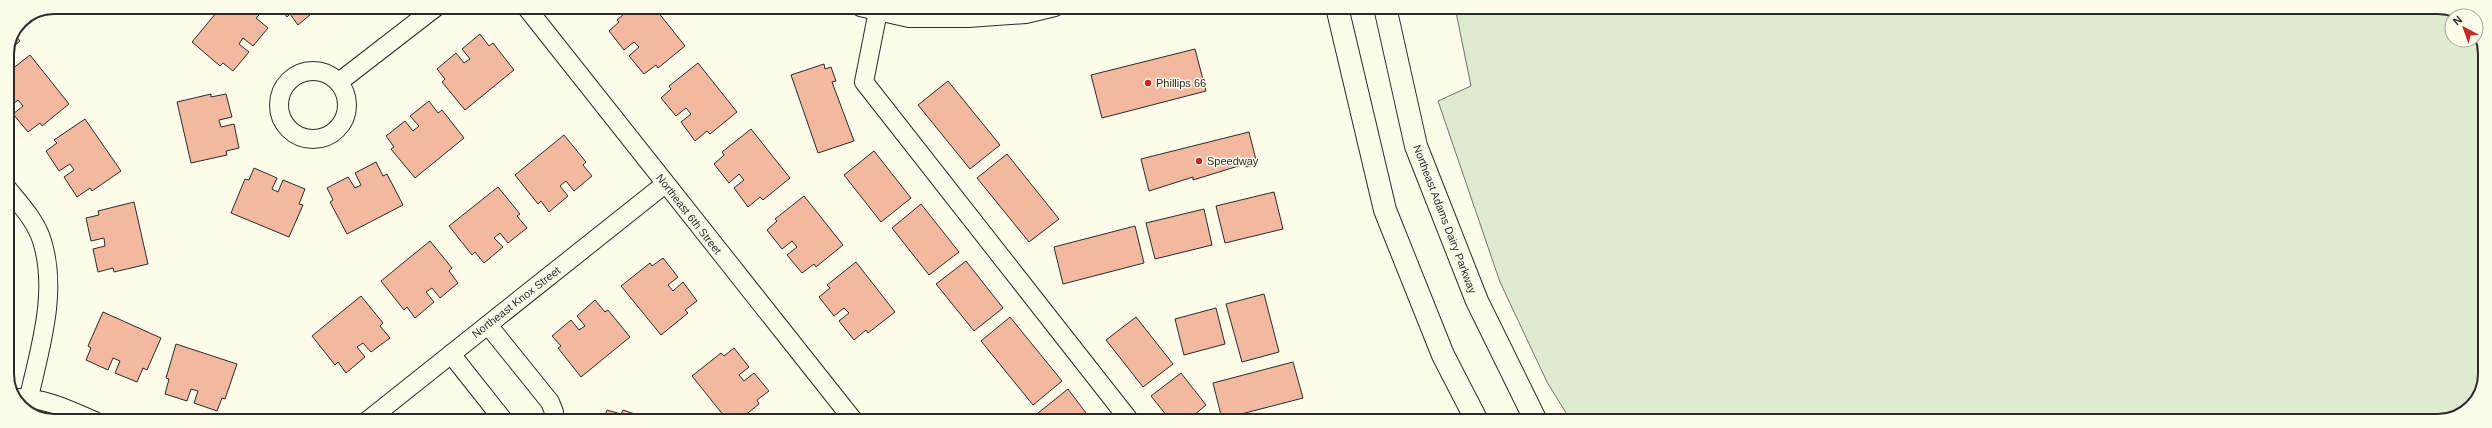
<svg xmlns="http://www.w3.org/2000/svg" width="2492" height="428" viewBox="0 0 2492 428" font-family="Arial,sans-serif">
<rect width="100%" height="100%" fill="#fdfbea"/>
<!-- green -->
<polygon fill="#deebd1" stroke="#74746e" points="1455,7 2444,7 2462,16 2452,16 2452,40 2476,40 2476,30 2485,48 2485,380 2469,409 2438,421 1571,421 1547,382 1500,282 1438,101 1471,86"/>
<!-- building -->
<g fill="#f2b8a0" stroke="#2b2b2b">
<polygon points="221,7 249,7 259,15 256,18 268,28 253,46 243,38 239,44 249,52 233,71 223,63 220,66 192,42"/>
<polygon points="279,7 316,7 317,9 298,25 290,14 287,17"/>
<polygon points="632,7 654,7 685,46 658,68 656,65 644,74 629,56 639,47 634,42 624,50 609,31 619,22 617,20"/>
<polygon points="480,34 489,46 493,43 514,70 465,110 442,82 445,79 437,69 456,53 464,63 470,59 462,49"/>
<polygon points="15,35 20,41 8,51"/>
<polygon points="1195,49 1206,91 1102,118 1091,75"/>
<polygon points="30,55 69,104 42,126 40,123 28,132 13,114 23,106 18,100 8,108 7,107 7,73"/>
<polygon points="698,63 737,112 710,134 707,131 695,141 681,122 691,114 686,108 676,116 661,98 671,89 669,86"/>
<polygon points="824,64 825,69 831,67 836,81 832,82 854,141 818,153 791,75"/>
<polygon points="948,81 1000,145 970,169 918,105"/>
<polygon points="211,94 211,97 226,94 232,117 219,120 221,127 234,124 239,148 226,151 227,155 191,163 177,102"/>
<polygon points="429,101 438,113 442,110 464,138 415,178 391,149 394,147 386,136 405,121 413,131 419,126 410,116"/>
<polygon points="85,119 121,171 92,191 90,188 77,197 64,177 74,170 70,164 59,171 46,151 57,143 54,140"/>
<polygon points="751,129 790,178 763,200 760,197 748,207 734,188 744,180 739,174 729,183 714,164 724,155 722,152"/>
<polygon points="1249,132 1257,164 1246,167 1245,164 1193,180 1193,177 1149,191 1141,159"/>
<polygon points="564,135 586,162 583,165 592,176 574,191 566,181 560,186 568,196 549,212 541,201 538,204 515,175"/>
<polygon points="874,151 911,198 881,222 844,175"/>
<polygon points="1007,154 1059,219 1029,242 977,178"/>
<polygon points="376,162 383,176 387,174 403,205 347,234 330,202 333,200 327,188 348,177 355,188 361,185 355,173"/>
<polygon points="254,168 277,178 272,189 278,192 283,180 305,189 299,204 303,205 289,237 231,213 245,179 249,180"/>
<polygon points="498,187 520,214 517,216 527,228 508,243 500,233 494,238 503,247 484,263 475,252 472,255 449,226"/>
<polygon points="1274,192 1283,229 1225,243 1216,206"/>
<polygon points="804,196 843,245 816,267 814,264 802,273 787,255 797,247 792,241 782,249 767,230 777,221 775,219"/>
<polygon points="134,202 148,264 114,272 113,268 98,272 93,249 105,246 104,238 91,241 86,218 99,215 98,211"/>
<polygon points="921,204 959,252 929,275 892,228"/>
<polygon points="1204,209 1212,245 1155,259 1146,223"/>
<polygon points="1135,226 1144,263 1063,284 1054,247"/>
<polygon points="430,241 452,268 449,271 458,283 440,298 432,288 426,292 434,302 415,318 407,307 404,310 381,281"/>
<polygon points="663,258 678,277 668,285 673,291 683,282 697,301 685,310 688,313 661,335 621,286 650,263 652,266"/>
<polygon points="966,261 1003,308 974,331 936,284"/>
<polygon points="856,262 895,312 868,333 866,330 854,340 839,321 849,313 844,308 834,316 819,297 830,288 827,285"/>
<polygon points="1264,294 1279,352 1242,362 1226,304"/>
<polygon points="361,296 383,323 380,326 390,338 371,352 363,343 357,347 365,357 346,373 338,362 335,365 312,336"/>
<polygon points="595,300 605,312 608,310 630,337 581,377 558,348 561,346 552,336 571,320 579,330 585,326 577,316"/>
<polygon points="1216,308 1225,344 1184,355 1175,319"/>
<polygon points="103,312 161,338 147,370 143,368 137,382 115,373 120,361 113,358 108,370 86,360 91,348 88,346"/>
<polygon points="1010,317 1062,381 1033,405 981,341"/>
<polygon points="1136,317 1173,364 1143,387 1106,340"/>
<polygon points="176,344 237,364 225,399 222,398 217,411 194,403 198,391 191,389 187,401 165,394 169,379 166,378"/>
<polygon points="734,348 749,367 739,375 744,381 754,373 769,391 757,400 759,404 738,421 728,421 692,376 721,353 724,356"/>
<polygon points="1293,362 1303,398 1222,419 1213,383"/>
<polygon points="1181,373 1206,405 1187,421 1171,421 1151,396"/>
<polygon points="1068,389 1092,421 1044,421 1038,413"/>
<polygon points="607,410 621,414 623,410 655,421 603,421"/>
</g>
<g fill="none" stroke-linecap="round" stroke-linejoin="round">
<!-- minor casing -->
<g stroke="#2b2b2b" stroke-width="20">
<g id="minor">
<polyline points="526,7 854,421"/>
<polyline points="860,7 909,18 968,18 1026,14 1055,7"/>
<polyline points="878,11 864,82 1130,421"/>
<circle cx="313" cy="105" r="34"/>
<polyline points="339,82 436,7"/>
<path d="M7,188C20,204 36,221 42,241C58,292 40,348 29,397"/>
<polyline points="488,325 550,402 554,412 553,421"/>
<polyline points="451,354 504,421"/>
<path d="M16,398C44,397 69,410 95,421"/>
<polyline points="367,421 665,184"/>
</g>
</g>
<!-- secondary casing -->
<g stroke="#2b2b2b" stroke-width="24">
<g id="secondary">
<polyline points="1337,7 1385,210 1443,355 1477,421"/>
<polyline points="1385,7 1416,146 1477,301 1536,421"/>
</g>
</g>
<!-- minor -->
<use href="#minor" stroke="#fdfbea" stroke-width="18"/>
<!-- secondary -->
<use href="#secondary" stroke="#fdfbea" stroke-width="22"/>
</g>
<!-- markers -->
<g fill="#c62828" stroke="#fdfbea" stroke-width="1.5">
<circle cx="1148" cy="83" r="4"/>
<circle cx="1199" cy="161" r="4"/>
</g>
<g text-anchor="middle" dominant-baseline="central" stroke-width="3" stroke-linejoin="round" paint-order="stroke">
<!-- poi labels -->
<g font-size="11" fill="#2b2b2b" stroke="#fdfbea" text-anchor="start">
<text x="1156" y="83">Phillips 66</text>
<text x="1207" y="161">Speedway</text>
</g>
<!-- street labels -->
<g font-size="11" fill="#2b2b2b" stroke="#fdfbea">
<text transform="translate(689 214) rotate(52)">Northeast 6th Street</text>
<text transform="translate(1445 219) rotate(69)">Northeast Adams Dairy Parkway</text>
<text transform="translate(516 302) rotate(-38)">Northeast Knox Street</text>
</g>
</g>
<!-- crop -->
<path d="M0 0H2492V428H0ZM54 14H2438A40 40 0 0 1 2478 54V374A40 40 0 0 1 2438 414H54A40 40 0 0 1 14 374V54A40 40 0 0 1 54 14Z" fill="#fdfbea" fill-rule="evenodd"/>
<path fill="none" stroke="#2b2b2b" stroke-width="2" d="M54 14H2438A40 40 0 0 1 2478 54V374A40 40 0 0 1 2438 414H54A40 40 0 0 1 14 374V54A40 40 0 0 1 54 14Z"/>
<!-- north arrow -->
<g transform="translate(2464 28) rotate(319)"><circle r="19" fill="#fdfbea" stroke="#a9a89e"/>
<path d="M0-3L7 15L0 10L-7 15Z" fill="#c62828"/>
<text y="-6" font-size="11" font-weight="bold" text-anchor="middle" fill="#2b2b2b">N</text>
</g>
</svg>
